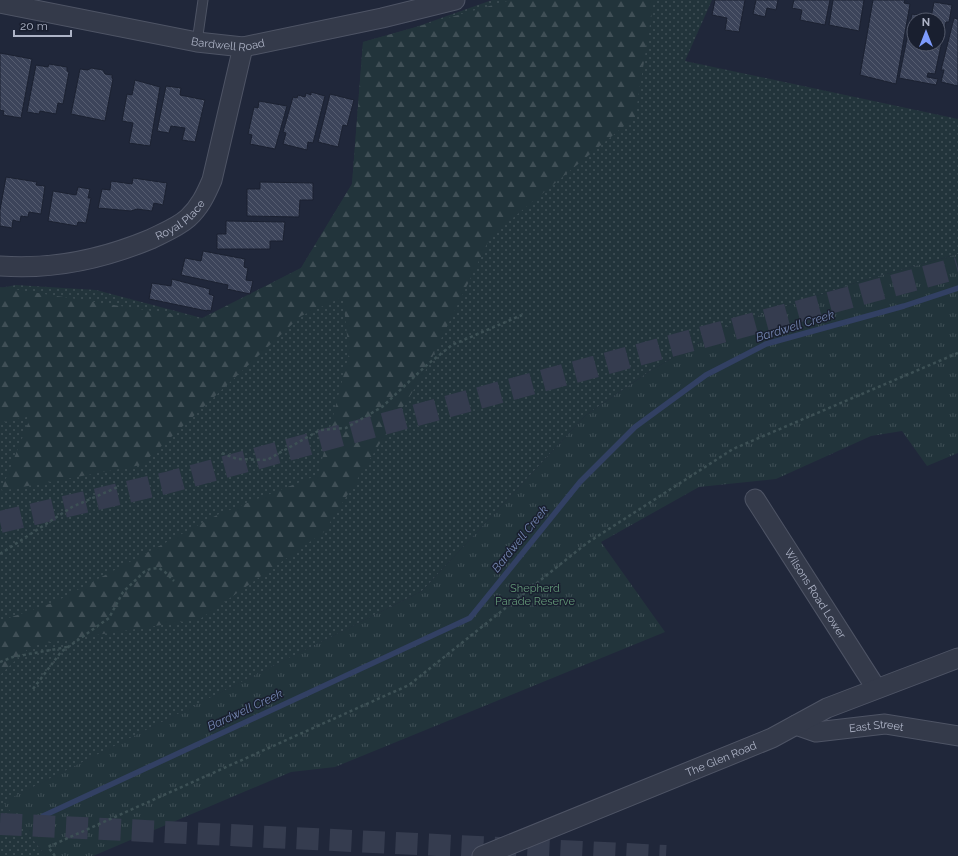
<svg xmlns="http://www.w3.org/2000/svg" width="958" height="856" viewBox="0 0 958 856" font-family="Raleway,sans-serif">
<defs>
<pattern id="grass-dots" width="8" height="8" patternUnits="userSpaceOnUse"><rect width="8" height="8" fill="#22343b"/><path d="M2 2h.1M6 6h.1" fill="none" stroke="#404f56" stroke-width="1.8" stroke-linecap="round"/></pattern>
<pattern id="forest-firs" width="22" height="20" patternUnits="userSpaceOnUse"><rect width="22" height="20" fill="#22343b"/><path d="M5 1l3.5 6h-7zM16 11l3.5 6h-7z" fill="#404f56"/></pattern>
<pattern id="park-tufts" width="24" height="20" patternUnits="userSpaceOnUse"><rect width="24" height="20" fill="#22343b"/><path d="M3 7l-1-3M5 7V3M7 7l1-3M15 17l-1-3M17 17v-4M19 17l1-3" fill="none" stroke="#404f56"/></pattern>
<pattern id="building-back-hatch" width="6" height="6" patternUnits="userSpaceOnUse"><rect width="6" height="6" fill="#3c445a"/><path d="M-1 5l2 2M0 0l6 6M5-1l2 2" fill="none" stroke="#565d70"/></pattern>
</defs>
<rect width="100%" height="100%" fill="#20273a"/>
<!-- grass -->
<polygon fill="url(#grass-dots)" points="492,0 712,0 685,61 958,119 958,254 861,281 728,326 650,371 586,415 422,591 4,802 46,856 0,856 0,288 16,285 96,290 202,318 301,268 352,184 363,42 413,28"/>
<!-- forest -->
<polygon fill="url(#forest-firs)" points="511,0 654,0 635,117 491,236 425,372 324,532 200,619 32,645 0,675 0,621 55,602 217,515 318,475 349,354 343,297 301,316 141,465 1,491 31,416 0,423 0,287 202,319 301,268 352,184 363,42"/>
<!-- park -->
<polygon fill="url(#park-tufts)" points="958,254 958,453 927,466 902,431 871,436 776,479 699,487 601,542 665,632 335,767 291,772 93,856 46,856 3,802 422,591 586,415 650,371 728,326 861,281"/>
<g fill="none" stroke-linecap="round" stroke-linejoin="round">
<!-- stream -->
<polyline stroke="#324063" stroke-width="5.5" points="43,816 470,618 580,482 635,427 706,375 766,344 904,306 958,288"/>
</g>
<!-- building -->
<g fill="url(#building-back-hatch)" stroke="#1b2131" fill-rule="evenodd">
<polygon points="715,0 745,0 739,32 725,30 727,18 712,15"/>
<polygon points="756,0 778,0 776,10 767,8 765,17 753,14"/>
<polygon points="794,0 830,0 825,25 800,20 802,10 792,8"/>
<polygon points="833,0 864,0 859,31 829,25"/>
<polygon points="873,0 905,0 904,3 910,4 896,84 860,75"/>
<path d="M934,2L952,5L949,22H946L935,74L928,73L927,77L938,79L936,85L899,78L912,14L931,18ZM914,20H938V44H914Z"/>
<polygon points="954,18 958,19 958,86 941,82 944,70 941,70"/>
<polygon points="0,53 32,59 21,118 3,115 4,111 0,110"/>
<polygon points="49,64 67,67 67,71 69,72 63,104 58,103 56,114 40,111 39,114 27,112 36,65 48,67"/>
<polygon points="91,68 103,70 105,74 112,75 112,78 113,79 105,121 71,114 80,69 88,70"/>
<polygon points="135,80 160,87 150,146 129,143 133,123 122,121 127,94 132,95"/>
<polygon points="166,86 181,88 180,95 205,100 195,142 182,140 185,128 171,126 169,133 157,131"/>
<polygon points="311,92 325,96 313,143 308,142 307,150 283,144 286,133 283,132 293,97 297,98 298,95 305,97 306,93 311,95"/>
<polygon points="330,94 354,100 347,126 343,125 338,147 318,142"/>
<polygon points="259,101 287,106 275,149 250,144 252,135 248,134 254,107 258,108"/>
<polygon points="6,177 37,182 36,185 45,186 41,214 29,212 28,217 21,216 20,222 13,220 12,228 0,226 0,210"/>
<polygon points="133,178 167,183 163,205 154,203 152,211 137,209 131,211 98,208 102,189 110,190 111,181 132,184"/>
<polygon points="260,182 313,183 313,200 300,200 299,217 247,216 247,189 260,189"/>
<polygon points="78,187 90,189 88,198 91,198 86,223 78,222 77,226 48,221 53,191 76,195"/>
<polygon points="226,221 285,222 283,241 270,241 270,249 217,249 217,234 226,234"/>
<polygon points="203,251 245,259 244,267 248,268 246,280 253,281 250,294 227,289 228,285 181,275 185,258 201,261"/>
<polygon points="172,279 210,289 209,294 214,296 211,311 207,310 207,311 149,299 152,283 171,286"/>
</g>
<g fill="none" stroke-linecap="round" stroke-linejoin="round">
<!-- highway-tunnel -->
<g stroke="#353c4f" stroke-width="22" stroke-dasharray="22 11" stroke-linecap="butt">
<polyline points="0,522 166,483 958,268"/>
<polyline points="0,824 666,856"/>
</g>
<!-- lane casing -->
<g stroke="#4e5465" stroke-width="11">
<polyline id="lane" points="197,42 203,0"/>
</g>
<!-- street casing -->
<g stroke="#4e5465" stroke-width="21">
<g id="street">
<path id="s1" d="M0,3L197,42L243,47L382,18L455,0"/>
<path id="s2" d="M0,266C52,270 103,259 151,239C163,233 178,227 188,218C200,207 206,194 212,180L243,47"/>
<path id="s3" d="M755,499L876,688"/>
<path id="s4" d="M796,725L816,732L885,724L958,736"/>
<path id="s5" d="M482,856L772,738L827,708L958,658"/>
</g>
</g>
<!-- path -->
<g stroke="#3d5055" stroke-width="2.5" stroke-dasharray="3 3" stroke-linecap="butt">
<polyline points="222,453 237,459 267,460 320,430 346,428 382,407 428,364 452,345 522,315"/>
<polyline points="0,554 72,507 118,487"/>
<polyline points="0,662 13,657 67,647"/>
<polyline points="33,689 61,652 109,618 123,592 144,572 150,569 159,568 165,572 174,581"/>
<polyline points="55,856 48,847 409,685 587,543 733,449 958,353"/>
</g>
<!-- lane -->
<use href="#lane" stroke="#343a4a" stroke-width="9"/>
<!-- street -->
<use href="#street" stroke="#343a4a" stroke-width="19"/>
</g>
<g text-anchor="middle" dominant-baseline="central" stroke-width="3" stroke-linejoin="round" paint-order="stroke">
<!-- street labels -->
<g font-size="11" fill="#aeb4c7" stroke="#191f2f">
<text stroke="none"><textPath href="#s1" startOffset="232">Bardwell Road</textPath></text>
<text stroke="none"><textPath href="#s2" startOffset="190">Royal Place</textPath></text>
<text stroke="none"><textPath href="#s3" startOffset="112">Wilsons Road Lower</textPath></text>
<text stroke="none"><textPath href="#s4" startOffset="82">East Street</textPath></text>
<text stroke="none"><textPath href="#s5" startOffset="258">The Glen Road</textPath></text>
</g>
<!-- park labels -->
<g font-size="11" fill="#649978" stroke="#191f2f">
<text x="535" y="588">Shepherd<tspan x="535" dy="13">Parade Reserve</tspan></text>
</g>
<!-- water labels -->
<g font-size="12" font-style="italic" fill="#7486b1" stroke="#191f2f">
<text transform="translate(795 326) rotate(-17)">Bardwell Creek</text>
<text transform="translate(520 539) rotate(-51)">Bardwell Creek</text>
<text transform="translate(245 710) rotate(-25)">Bardwell Creek</text>
</g>
</g>
<!-- north arrow -->
<g transform="translate(926 32)"><circle r="19" fill="#191f2f" stroke="#555b6c"/>
<path d="M0-3L7 15L0 10L-7 15Z" fill="#7d9bfd"/>
<text y="-6" font-size="11" font-weight="bold" text-anchor="middle" fill="#aeb4c7">N</text>
</g>
<!-- scale -->
<path d="M14 30v6h57v-6" fill="none" stroke="#aeb4c7" stroke-width="2"/>
<text x="20" y="30" font-size="12" fill="#aeb4c7" stroke="#191f2f" stroke-width="3" paint-order="stroke">20 m</text>
</svg>
